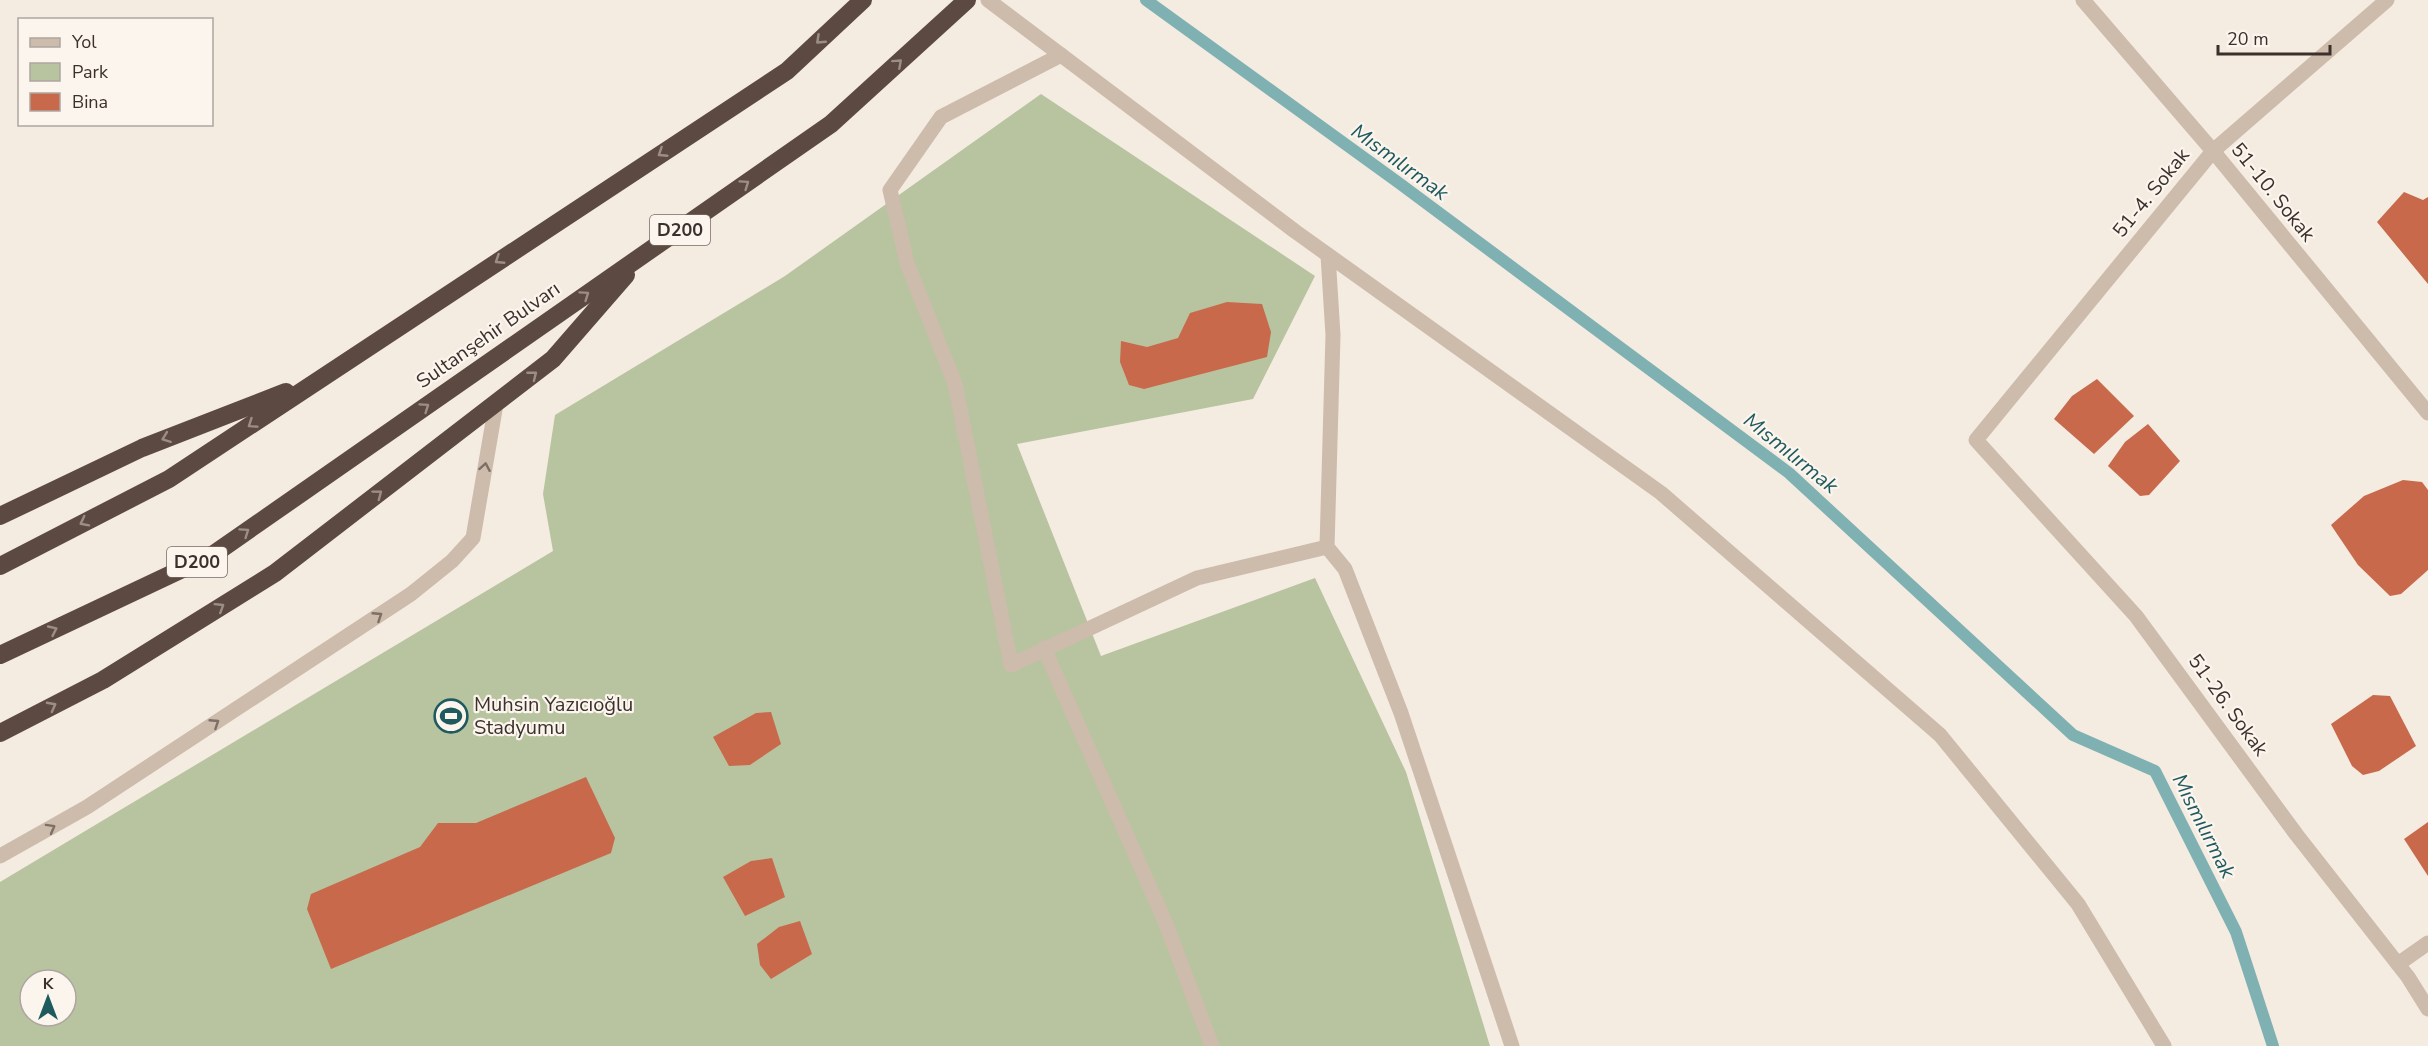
<svg xmlns="http://www.w3.org/2000/svg" width="2428" height="1046" viewBox="0 0 2428 1046" font-family="'Nunito Sans',sans-serif">
<rect width="100%" height="100%" fill="#f4ebe1"/>
<!-- green -->
<path fill="#b8c4a0" fill-rule="evenodd" d="M1041,94L1315,276L1253,399L1017,444L1101,656L1315,578L1406,772L1490,1046H0V882L553,551L543,494L555,415L785,276ZM30,980H66V1016H30Z"/>
<g fill="none" stroke-linecap="round" stroke-linejoin="round">
<!-- stream -->
<polyline stroke="#7fb0b2" stroke-width="12" points="1146,0 1399,183 1789,473 2073,735 2155,771 2236,932 2273,1046"/>
</g>
<!-- building -->
<g fill="#c8694b">
<polygon points="2404,192 2423,200 2428,197 2428,284 2377,222"/>
<polygon points="1227,302 1262,304 1271,332 1267,357 1144,389 1129,385 1120,362 1121,341 1147,347 1178,338 1190,313"/>
<polygon points="2097,379 2134,416 2094,454 2054,419 2072,396"/>
<polygon points="2148,424 2180,461 2149,495 2140,496 2108,466 2125,442"/>
<polygon points="2403,480 2422,482 2428,490 2428,570 2401,594 2390,596 2358,565 2331,525 2364,496"/>
<polygon points="2373,695 2390,696 2416,746 2379,771 2363,775 2352,766 2331,724"/>
<polygon points="771,712 781,744 750,765 729,766 713,737 756,713"/>
<polygon points="586,777 615,838 611,853 331,969 307,909 311,894 420,847 438,823 476,823"/>
<polygon points="2428,822 2428,876 2404,839"/>
<polygon points="772,858 785,897 745,916 723,877 751,861"/>
<polygon points="800,921 812,954 771,979 760,965 757,944 779,927"/>
</g>
<g fill="none" stroke-linecap="round" stroke-linejoin="round">
<!-- minor -->
<g stroke="#cdbbac" stroke-width="15">
<polyline points="988,0 1296,232 1661,493 1940,735 2078,904 2164,1046"/>
<polyline points="2083,0 2213,151 2428,413"/>
<polyline points="2387,0 2213,151 1976,440 2136,616 2296,834 2408,977 2428,1009"/>
<polyline points="1061,55 941,117 890,190 907,263 955,384 1011,665 1197,578 1327,547"/>
<polyline points="1328,255 1333,335 1327,547 1345,569 1401,713 1512,1046"/>
<polyline points="1044,648 1166,924 1212,1046"/>
<polyline points="0,856 87,807 411,594 452,561 473,538 496,404"/>
<polyline points="2398,964 2428,943"/>
</g>
<!-- highway -->
<g stroke="#5c4a42" stroke-width="18">
<polyline points="0,516 142,448 286,392"/>
<polyline points="0,566 169,479 787,71 863,0"/>
<polyline points="0,655 214,554 831,124 967,0"/>
<polyline points="0,733 103,680 275,573 553,359 626,275"/>
</g>
</g>
<!-- one-way arrows -->
<defs><path id="oneway-chevron" d="M-2-3.5L2.5 0L-2 3.5" fill="none" stroke-width="1.6" stroke-linecap="round" stroke-linejoin="round" transform="scale(1.5)"/></defs>
<g stroke="#9c8e87">
<use href="#oneway-chevron" transform="translate(820 40) rotate(137)"/>
<use href="#oneway-chevron" transform="translate(898 63) rotate(-42)"/>
<use href="#oneway-chevron" transform="translate(662 153) rotate(147)"/>
<use href="#oneway-chevron" transform="translate(745 184) rotate(-35)"/>
<use href="#oneway-chevron" transform="translate(499 260) rotate(147)"/>
<use href="#oneway-chevron" transform="translate(585 295) rotate(-35)"/>
<use href="#oneway-chevron" transform="translate(533 375) rotate(-38)"/>
<use href="#oneway-chevron" transform="translate(425 407) rotate(-35)"/>
<use href="#oneway-chevron" transform="translate(252 424) rotate(146)"/>
<use href="#oneway-chevron" transform="translate(166 438) rotate(159)"/>
<use href="#oneway-chevron" transform="translate(378 494) rotate(-37)"/>
<use href="#oneway-chevron" transform="translate(84 522) rotate(153)"/>
<use href="#oneway-chevron" transform="translate(245 532) rotate(-35)"/>
<use href="#oneway-chevron" transform="translate(220 607) rotate(-32)"/>
<use href="#oneway-chevron" transform="translate(53 630) rotate(-25)"/>
<use href="#oneway-chevron" transform="translate(52 706) rotate(-28)"/>
</g>
<g stroke="#7d6f65">
<use href="#oneway-chevron" transform="translate(485 467) rotate(-80)"/>
<use href="#oneway-chevron" transform="translate(378 616) rotate(-33)"/>
<use href="#oneway-chevron" transform="translate(215 723) rotate(-33)"/>
<use href="#oneway-chevron" transform="translate(51 828) rotate(-29)"/>
</g>
<!-- icons -->
<defs>
<g id="stadium-ring" transform="scale(1.725)"><circle r="9.5" fill="#fbf5ee" stroke="#1f5a5e" stroke-width="1.5"/><path d="M0-5a6.5 5 0 1 0 0 10a6.5 5 0 1 0 0-10ZM-3.5-1.8h7v3.6h-7Z" fill="#1f5a5e"/></g>
</defs>
<g fill-rule="evenodd">
<use href="#stadium-ring" x="451" y="716"/>
</g>
<g text-anchor="middle" dominant-baseline="central" stroke-width="4.5" stroke-linejoin="round" paint-order="stroke">
<!-- shield labels -->
<g fill="#fbf5ee" stroke="#756b66" stroke-width="1.5">
<rect x="650" y="215" width="60" height="30" rx="4.5"/>
<rect x="167" y="547" width="60" height="30" rx="4.5"/>
</g>
<g font-size="18" font-weight="bold" fill="#3b302b">
<text x="680" y="230">D200</text>
<text x="197" y="562">D200</text>
</g>
<!-- street labels -->
<g font-size="20" fill="#3b302b" stroke="#fbf5ee">
<text transform="translate(2273 192) rotate(51)">51-10. Sokak</text>
<text transform="translate(2151 193) rotate(-51)">51-4. Sokak</text>
<text transform="translate(488 335) rotate(-35)">Sultanşehir Bulvarı</text>
<text transform="translate(2228 705) rotate(54)">51-26. Sokak</text>
</g>
<!-- poi labels -->
<g font-size="20" fill="#3b302b" stroke="#fbf5ee" text-anchor="start">
<text x="474" y="704">Muhsin Yazıcıoğlu<tspan x="474" dy="23">Stadyumu</tspan></text>
</g>
<!-- water labels -->
<g font-size="21" font-style="italic" fill="#1f5a5e" stroke="#fbf5ee">
<text transform="translate(1400 162) rotate(36)">Mısmılırmak</text>
<text transform="translate(1791 453) rotate(39)">Mısmılırmak</text>
<text transform="translate(2204 826) rotate(63)">Mısmılırmak</text>
</g>
</g>
<!-- legend -->
<rect x="18" y="18" width="195" height="108" fill="#fbf5ee" stroke="#aea6a0" stroke-width="1.5"/>
<rect x="30" y="38" width="30" height="9" fill="#cdbbac" stroke="#aea6a0" stroke-width="1.5"/>
<text x="72" y="48" font-size="18" fill="#3b302b">Yol</text>
<rect x="30" y="63" width="30" height="18" fill="#b8c4a0" stroke="#aea6a0" stroke-width="1.5"/>
<text x="72" y="78" font-size="18" fill="#3b302b">Park</text>
<rect x="30" y="93" width="30" height="18" fill="#c8694b" stroke="#aea6a0" stroke-width="1.5"/>
<text x="72" y="108" font-size="18" fill="#3b302b">Bina</text>
<!-- north arrow -->
<g transform="translate(48 998)"><circle r="28" fill="#fbf5ee" stroke="#aea6a0" stroke-width="1.5"/>
<path d="M0-4.5L10 22L0 15L-10 22Z" fill="#1f5a5e"/>
<text y="-9" font-size="16" font-weight="bold" text-anchor="middle" fill="#3b302b">K</text>
</g>
<!-- scale -->
<path d="M2218 45v9h112v-9" fill="none" stroke="#3b302b" stroke-width="3"/>
<text x="2227" y="45" font-size="18" fill="#3b302b" stroke="#fbf5ee" stroke-width="4.5" paint-order="stroke">20 m</text>
</svg>
